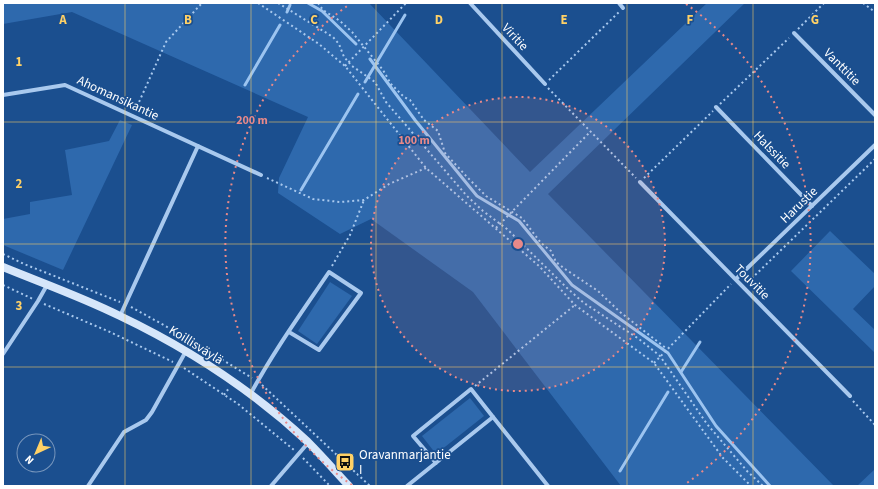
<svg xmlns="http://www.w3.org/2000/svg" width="878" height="489" viewBox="0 0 878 489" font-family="'Source Sans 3',sans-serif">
<rect width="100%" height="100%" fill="#1b4f8f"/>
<!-- green -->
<g fill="#2e69ad">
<polygon points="3,3 369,3 530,172 707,3 745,3 548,194 834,486 621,486 473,292 371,219 340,234 278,193 279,178 308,117 72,12 3,24"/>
<polygon points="120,120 132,125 63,270 3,245 3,219 30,214 30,202 72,195 65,150 109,141"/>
<polygon points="830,231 875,274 875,286 853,309 875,330 875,353 791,271"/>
<polygon points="330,282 352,296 317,344 298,331"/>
<polygon points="470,398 484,416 436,454 422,436"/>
<polygon points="875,469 875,486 857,486"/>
</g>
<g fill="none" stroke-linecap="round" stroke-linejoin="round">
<!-- stream -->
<g stroke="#9cc4f0" stroke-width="3">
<polyline points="308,3 322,11 356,44"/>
<polyline points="287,12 290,5"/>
<polyline points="370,59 415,120 477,196 519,221 572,285 668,353 716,426 770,486"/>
<polyline points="365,82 405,15"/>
<polyline points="245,85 280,25"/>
<polyline points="301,190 358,94"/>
<polyline points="681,372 700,342"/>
<polyline points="620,471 668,392"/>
</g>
<!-- path -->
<g stroke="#a9c9ee" stroke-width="2" stroke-dasharray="2 3" stroke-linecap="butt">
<polyline points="258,3 319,44 345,66 426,168 539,266 575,305 654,363 723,458 751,486"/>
<polyline points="278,3 333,37 339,44 344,57 352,66 375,82 386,102 466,195 483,211 507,229 568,289 584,303 639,339 660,356 707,424 747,471 763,486"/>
<polyline points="318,3 323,10 340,21 352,32 383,70 391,84 404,97 410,100 424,120 438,131 445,153 468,178 486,196 522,218 541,243 551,251 556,262 565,269 598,291 620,312 667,349"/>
<polyline points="863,3 875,12"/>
<polyline points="798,29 824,3"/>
<polyline points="345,66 406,3"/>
<polyline points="549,80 619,12"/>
<polyline points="548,88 636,178"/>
<polyline points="720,104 789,38"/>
<polyline points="135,111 166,42 202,3"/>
<polyline points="267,178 313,199 340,202 364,200 389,184 426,168"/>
<polyline points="644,178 713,111"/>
<polyline points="496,228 590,132"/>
<polyline points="3,254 24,264 120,302"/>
<polyline points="332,266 350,235 364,200"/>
<polyline points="748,282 875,159"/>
<polyline points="3,285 33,299"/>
<polyline points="44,304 110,332 173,362"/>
<polyline points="131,307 189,339 252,378"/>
<polyline points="654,363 731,284"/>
<polyline points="184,368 238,404 294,450"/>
<polyline points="262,385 370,486"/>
<polyline points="475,386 575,305"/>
<polyline points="224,395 229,388"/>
<polyline points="853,401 875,425"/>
<polyline points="303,458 330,486"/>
</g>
<!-- street -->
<g stroke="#a9c9ee" stroke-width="4">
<polyline points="470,3 545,84"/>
<polyline points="619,3 623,8"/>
<polyline points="794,33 875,115"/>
<polyline points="3,95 65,85 261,175"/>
<polyline points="716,107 812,206"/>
<polyline points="640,182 850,396"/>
<polyline points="736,279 875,145"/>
<polyline points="120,316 198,146"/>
<polyline points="3,354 38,301 47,285"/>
<path d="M250,395C273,352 302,312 329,272L361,293L319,350L289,332"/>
<polyline points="493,417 548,486"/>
<polyline points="88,486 124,432 146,420 152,412 186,351"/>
<polyline points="271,486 308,443"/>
<polyline points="407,486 493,417 471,389 413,436 436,463"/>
</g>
<!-- secondary -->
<path stroke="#d6e6fa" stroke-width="8" d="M3,267C42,283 82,297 120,316C187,348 253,391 308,442C322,456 335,471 349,486"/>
</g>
<!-- grid -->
<path fill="none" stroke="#ffd166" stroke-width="1" stroke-opacity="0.55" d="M125,3V486M251,3V486M376,3V486M502,3V486M627,3V486M753,3V486M3,122H875M3,244H875M3,367H875"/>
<!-- distance rings -->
<circle cx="518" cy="244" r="147" fill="#e88989" fill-opacity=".12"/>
<g fill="none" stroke="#e88989" stroke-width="2" stroke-dasharray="2 4">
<circle cx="518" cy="244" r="147"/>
<path d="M352 485A293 293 0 0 1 350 4M686 4A293 293 0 0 1 684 485"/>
</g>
<!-- icons -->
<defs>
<g id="bus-square" transform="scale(1)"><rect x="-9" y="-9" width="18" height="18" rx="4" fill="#ffd166" stroke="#1b4f8f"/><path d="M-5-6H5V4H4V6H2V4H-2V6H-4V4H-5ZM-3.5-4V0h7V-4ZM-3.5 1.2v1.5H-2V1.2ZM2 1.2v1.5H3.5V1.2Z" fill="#111"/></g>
</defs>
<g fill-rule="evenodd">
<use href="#bus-square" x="345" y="462"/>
</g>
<g text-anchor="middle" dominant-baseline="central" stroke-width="3.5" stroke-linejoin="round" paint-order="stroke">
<!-- street labels -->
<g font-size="13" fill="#fff" stroke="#1b4f8f">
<text transform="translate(515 37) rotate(47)">Viritie</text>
<text transform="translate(842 67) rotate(45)">Vanttitie</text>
<text transform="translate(118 98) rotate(25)">Ahomansikantie</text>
<text transform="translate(772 150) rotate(46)">Halssitie</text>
<text transform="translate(799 205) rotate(-44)">Harustie</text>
<text transform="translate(752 282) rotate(45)">Touvitie</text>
<text transform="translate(196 345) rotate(32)">Koillisväylä</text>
</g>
<!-- poi labels -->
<g font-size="13" fill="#fff" stroke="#1b4f8f" text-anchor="start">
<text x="359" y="455">Oravanmarjantie<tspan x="359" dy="15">I</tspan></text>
</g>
</g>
<g font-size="13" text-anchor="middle" font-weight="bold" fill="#ffd166" stroke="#1b4f8f" stroke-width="3.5" stroke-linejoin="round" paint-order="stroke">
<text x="63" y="24">A</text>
<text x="188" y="24">B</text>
<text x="314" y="24">C</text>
<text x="439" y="24">D</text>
<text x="564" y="24">E</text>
<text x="690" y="24">F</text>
<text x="815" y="24">G</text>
<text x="19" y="66">1</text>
<text x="19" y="188">2</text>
<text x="19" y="310">3</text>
</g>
<circle cx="518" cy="244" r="6" fill="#e88989" stroke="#1b4f8f" stroke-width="2"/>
<g font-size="12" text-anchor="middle" font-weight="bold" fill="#e88989" stroke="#1b4f8f" stroke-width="3.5" stroke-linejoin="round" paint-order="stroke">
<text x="252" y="124">200 m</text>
<text x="414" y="144">100 m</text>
</g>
<!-- border -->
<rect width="878" height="489" fill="none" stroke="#ffffff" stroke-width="8"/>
<!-- north arrow -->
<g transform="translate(36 453) rotate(224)"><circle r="19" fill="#1b4f8f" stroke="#7695bc"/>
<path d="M0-3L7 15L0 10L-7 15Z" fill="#ffd166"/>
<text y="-6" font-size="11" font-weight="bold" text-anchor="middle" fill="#ffffff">N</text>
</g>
</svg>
